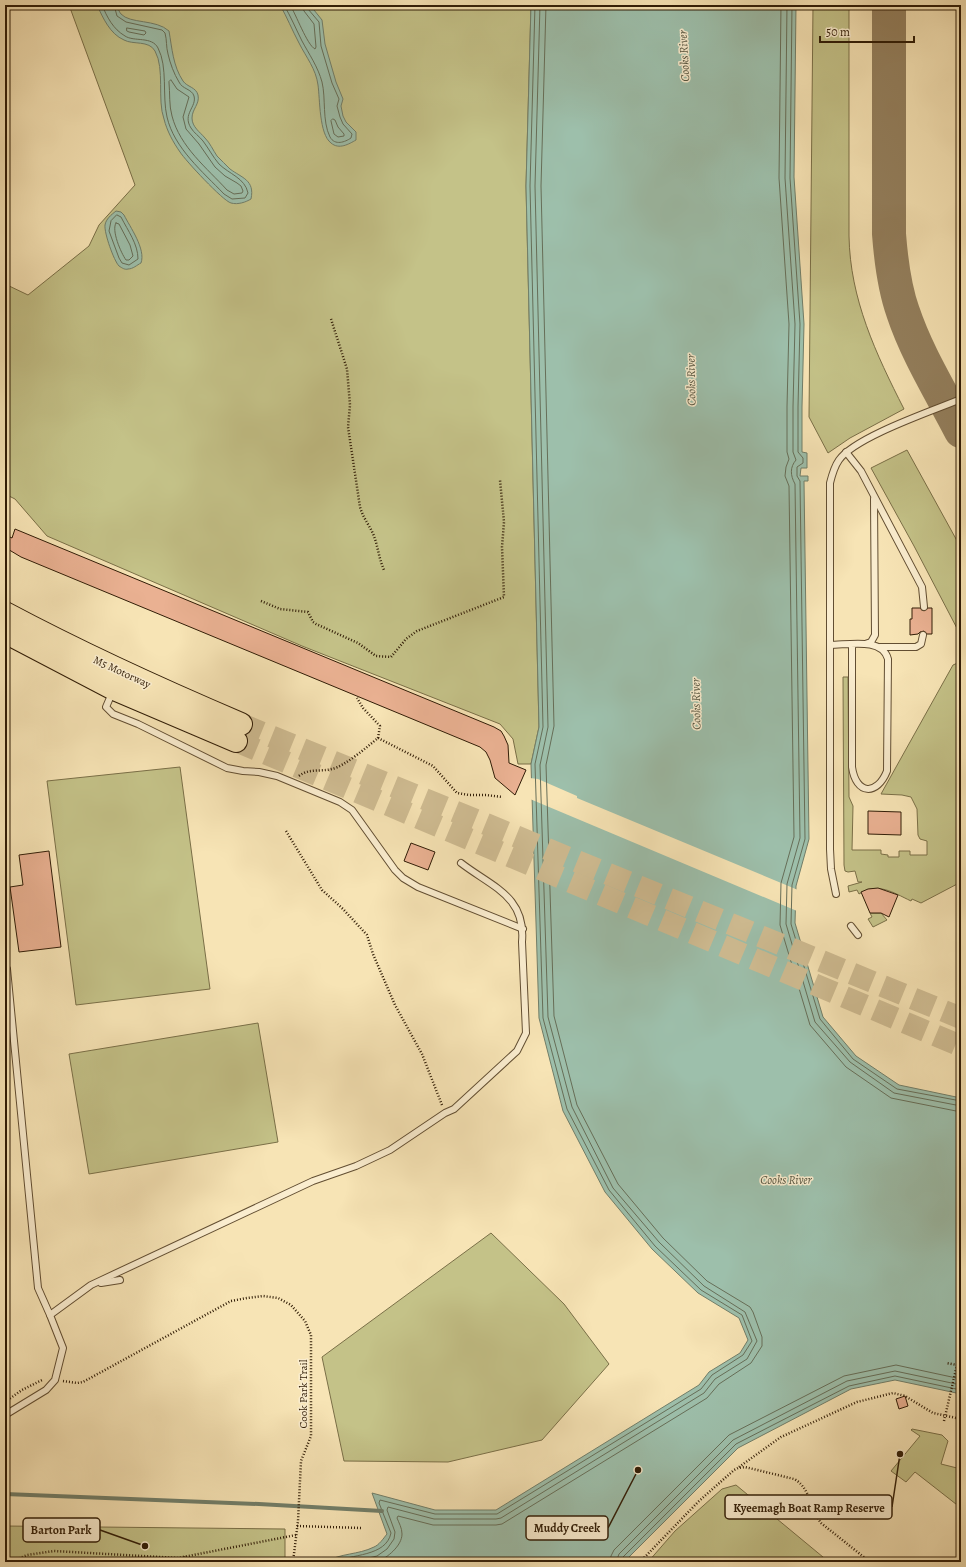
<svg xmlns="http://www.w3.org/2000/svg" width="966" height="1567" viewBox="0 0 966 1567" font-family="Alegreya,serif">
<rect width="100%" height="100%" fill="#f7e4b5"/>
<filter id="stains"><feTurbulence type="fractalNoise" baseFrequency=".005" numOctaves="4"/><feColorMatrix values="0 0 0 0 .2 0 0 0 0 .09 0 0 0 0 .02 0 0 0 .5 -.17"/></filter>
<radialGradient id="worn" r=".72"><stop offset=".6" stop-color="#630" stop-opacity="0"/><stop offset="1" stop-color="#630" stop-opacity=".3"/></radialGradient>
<!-- green -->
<g fill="#c4c288" stroke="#7a6f47">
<polygon points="69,5 531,5 526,186 539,727 531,764 518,764 513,739 500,724 302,646 47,536 15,499 5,494 5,284 28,295 89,246 99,225 135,185"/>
<path d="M813,5H849V236C850,299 876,354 904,409L850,438L828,453L809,417Z"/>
<polygon points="907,450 961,548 961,636 914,546 871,468"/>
<path d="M960,662L961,665V882L921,903L912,899L911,901C892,892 878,882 859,894L857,890L849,892L848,886L862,882H858L855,871L848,872L845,871L844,865L843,677H848L849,797L853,806L852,850H881V854L888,855V857H899V851H910V855H927V841L920,839L918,835L917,809L911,797L902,795L881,794L953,665Z"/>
<polygon points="180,767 210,989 76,1005 47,781"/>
<polygon points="870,913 881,913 887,920 873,927 868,919 872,917"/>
<polygon points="258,1023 278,1142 89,1174 69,1054"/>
<polygon points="491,1233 564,1304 609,1364 542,1440 448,1462 344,1461 322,1357"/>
<polygon points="912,1429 942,1435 948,1441 941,1464 961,1469 961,1508 915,1472 906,1482 891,1471 920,1436 911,1430"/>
<polygon points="736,1485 829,1562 648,1562 675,1531 722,1489"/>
<polygon points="5,1526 285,1529 285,1562 5,1562"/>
</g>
<!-- water -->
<g fill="#9dbfab" stroke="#717e69">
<path d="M97,5H117C118,8 119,12 121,14C130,24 156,19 169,31C172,48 173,66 183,81C187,87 196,87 198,95C200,104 192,109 192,118C192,127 200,132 205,138C210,143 213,150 217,156C221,160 226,165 230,169C242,178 255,180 251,199C246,202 238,205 231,203C223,201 185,160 180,152C173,142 167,131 164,119C157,100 165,69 155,51C149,40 133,45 124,40C110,34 103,18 97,5Z"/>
<path d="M280,5H310L322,20L325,44L336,82L343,99L341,106L343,116L346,122L356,132V140C349,144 339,150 331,143C319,134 320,99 318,85C316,69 306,57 299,43C292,30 287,17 280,5Z"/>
<path d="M531,5H796L794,177L804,324L802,407V452L807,453V468H801L800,476H808V481H804L809,839L796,886L795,923L823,1017L856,1056L899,1085L961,1098V1394L895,1380L851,1389L738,1448L624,1562H326C340,1553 358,1555 374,1547C379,1545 383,1539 387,1534L372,1493L435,1510H496L699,1385L709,1372L740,1353L748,1340L739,1318L698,1293L652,1249L605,1192L563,1111L539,1018L531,764L539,727L526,186Z"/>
<path d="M116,211L121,212L124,215C130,227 146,249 141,263C137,265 133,269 128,269C125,270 122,268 119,266C114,261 104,233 105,225C106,219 111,215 116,211Z"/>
</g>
<!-- pier -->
<polygon fill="#f7e4b5" points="530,778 538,779 577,796 577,798 798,890 797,911 530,799"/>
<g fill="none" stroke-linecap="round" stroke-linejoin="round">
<!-- shore -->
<g stroke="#666e58" stroke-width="1">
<path d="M102,5C107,17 113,29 125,36C134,42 152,36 158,48C168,67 162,96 167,117C174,148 203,172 224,194L232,199L245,198L248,193C245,178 229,174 219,164C213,157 209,149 203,141C199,136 194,133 191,128C182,114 197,107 194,96C192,89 182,89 179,82C174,74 170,63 168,54C166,47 167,40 165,33L162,30L126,22L117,16L114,5"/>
<path d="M284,5C291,17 296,29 302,41C309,54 318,67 322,82C326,98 322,121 330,137C335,146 345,142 351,138L352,134L343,124L340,117L337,106L339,99L332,83L321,46L319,22L308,9L307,5"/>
<path d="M290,5C296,14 307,45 315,49L316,47L314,24L304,11L302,5"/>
<polyline points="781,5 779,178 789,324 787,407 787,452 789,459 786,467 785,476 789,486 794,837 781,883 780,925 810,1025 846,1067 891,1098 961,1112"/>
<path d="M787,5L785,178L795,324L793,407V452L796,460C790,467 790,475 795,484L800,838L787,884L786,924L815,1022L850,1062L894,1093L961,1106"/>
<polyline points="792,5 790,178 800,324 798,407 798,452 803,458 803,463 797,467 797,476 800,481 805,839 792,885 791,924 820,1019 853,1059 897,1089 961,1101"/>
<polygon points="127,28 145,31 146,33 144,35 129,32 127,31"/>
<path d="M171,80L177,89L189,97L183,117L186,129L199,144L215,167L225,176L237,183L241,186L243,191L242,193L234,194L227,190C207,168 180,147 172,116C169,106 170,93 169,82Z"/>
<polygon points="333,119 335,120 338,127 344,134 344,136 338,137 334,134 331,121"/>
<path d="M117,215L121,217C128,231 138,244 138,259L129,265L122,263L119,258L109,231L111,221Z"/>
<path d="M116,223L119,224L130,245L133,256L129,260H126C121,253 111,230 116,223Z"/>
<path d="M333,1562C351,1554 386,1557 391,1533L379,1503L380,1500L435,1514H497L701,1389L712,1375L743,1355L752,1341L742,1315L701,1290L655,1246L609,1190L567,1109L543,1018L535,764L543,727L530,186L535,5"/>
<polyline points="352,1562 377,1556 387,1549 394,1539 395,1532 387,1510 388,1507 434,1519 496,1519 501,1518 704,1393 715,1379 747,1359 757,1341 745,1312 704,1286 659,1242 613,1188 572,1107 548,1017 540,765 548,727 535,186 540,5"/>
<path d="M377,1562C387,1558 402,1546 402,1534C402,1528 399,1523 397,1518L398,1516L433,1525H496L502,1524L707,1398L719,1384L751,1363L762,1346V1337L753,1312L750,1307L707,1281L663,1238L618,1184L577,1105L554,1016L546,765L554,726L541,186L546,5"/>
<polyline points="610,1562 611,1556 614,1550 729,1435 844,1376 896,1365 961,1379"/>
<polyline points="616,1562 619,1554 733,1440 847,1381 895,1371 961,1385"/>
<polyline points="621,1562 623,1557 736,1444 849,1386 895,1376 961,1390"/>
</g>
<!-- stream -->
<polyline stroke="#717e69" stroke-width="4" points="5,1494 259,1504 382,1511"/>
<!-- taxiway -->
<path stroke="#94805e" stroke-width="34" d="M889,5V234C891,260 894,287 903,312C917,354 941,392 961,431"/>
</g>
<!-- building -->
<g fill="#eab192" stroke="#301c06">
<polygon points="15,529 494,727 501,731 504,736 508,745 509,763 526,770 515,795 495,778 490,760 486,752 480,747 21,557 6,548 10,537 12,538"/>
<polygon points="912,608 920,608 924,611 928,608 932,608 932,634 927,634 924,631 920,632 918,634 910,635 910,619 912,619"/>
<polygon points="868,811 901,812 901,835 868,834"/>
<polygon points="411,843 435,852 428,870 404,861"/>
<polygon points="49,851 61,947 19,952 10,887 23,885 19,855"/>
<polygon points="878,888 898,895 889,917 881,913 870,913 861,892 868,889"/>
<polygon points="905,1396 908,1406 899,1409 896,1399"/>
</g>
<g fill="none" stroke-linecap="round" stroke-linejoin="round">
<!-- motorway-tunnel -->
<g stroke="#cfbc92" stroke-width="22" stroke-dasharray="22 11" stroke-linecap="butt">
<polyline points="241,724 961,1018"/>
<polyline points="236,741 961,1046"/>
</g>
<!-- service casing -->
<g stroke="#624e32" stroke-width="8">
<g id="service">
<polyline points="846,452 861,471 922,587 924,607"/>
<polyline points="865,644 871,642 875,635 874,499"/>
<path d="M830,645C848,645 882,637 888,659L887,771C877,796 856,795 852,767V644"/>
<polyline points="880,647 916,647 921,644 923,635"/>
<polyline points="112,693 106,707 113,714 138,724 227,768 243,771 259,772 277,776 340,802 352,810 395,870 403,878 418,887 523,929"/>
<path d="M836,894L831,869L830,849V483C832,475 834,467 839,460C855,437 932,411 961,399"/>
<polyline points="851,926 858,935"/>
<polyline points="7,969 38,1288 50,1315"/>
<polyline points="101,1283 120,1280"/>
<path d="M5,1415L46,1390L55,1380L63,1348L50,1315L91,1285L313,1181L356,1166L390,1150L445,1113L454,1109L517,1051L526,1033L522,942C526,896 492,887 461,863"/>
<polyline points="960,1465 961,1461"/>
</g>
</g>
<!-- motorway casing -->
<g stroke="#301c06" stroke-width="24">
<g id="motorway">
<path d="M5,613C82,654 161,690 241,724"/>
<polyline points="5,632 114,689 236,741"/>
</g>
</g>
<!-- path -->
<g stroke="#301c06" stroke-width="2.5" stroke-dasharray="1 2" stroke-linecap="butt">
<path d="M331,319L347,369L350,405L348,427L360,507C363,518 370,526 374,536C378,547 379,559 384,570"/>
<polyline points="261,601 280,609 308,612 313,622 316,624 358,643 376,656 391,657 406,639 417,631 504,597 502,547 504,522 500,480"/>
<polyline points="378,738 433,766 457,793 469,795 486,795 502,797"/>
<path d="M299,776C309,768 320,772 332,769C345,766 367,747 378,738L380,726L363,708L357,698"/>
<polyline points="286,831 322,890 343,909 367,935 373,954 395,1005 422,1054 442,1105"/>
<polyline points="63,1381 77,1383 83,1382 231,1301 247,1298 263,1296 278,1298 291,1305 305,1321 311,1335 311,1436 301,1461 298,1521 293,1562"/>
<polyline points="5,1402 22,1390 42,1380"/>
<polyline points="944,1421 957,1365 946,1363"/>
<polyline points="739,1467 781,1437 857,1402 893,1393 905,1396 933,1413 961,1419"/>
<polyline points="297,1526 361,1528"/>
<polyline points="184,1557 192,1562"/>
<polyline points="11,1562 27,1555 54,1551 178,1558 296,1535"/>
<path d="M640,1562L698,1502L734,1470L738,1468L745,1467L794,1479C810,1487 811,1510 821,1523L870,1562"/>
</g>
<!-- service -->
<use href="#service" stroke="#faedcf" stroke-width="6"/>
<!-- motorway -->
<use href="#motorway" stroke="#f7e4b5" stroke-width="22"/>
</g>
<g text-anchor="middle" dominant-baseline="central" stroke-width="3" stroke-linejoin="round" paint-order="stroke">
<!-- street labels -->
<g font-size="11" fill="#301c06" stroke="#faedcf">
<text transform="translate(122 672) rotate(25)">M5 Motorway</text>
<text transform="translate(303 1394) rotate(-90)">Cook Park Trail</text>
</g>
<!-- water labels -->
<g font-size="12" font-style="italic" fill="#565540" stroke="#faedcf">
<text transform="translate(684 56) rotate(-93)">Cooks River</text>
<text transform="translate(691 380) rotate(-91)">Cooks River</text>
<text transform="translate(696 704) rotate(-91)">Cooks River</text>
<text x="786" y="1180">Cooks River</text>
</g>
</g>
<!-- callouts -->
<path fill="none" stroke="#301c06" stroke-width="1.5" d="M900 1454L892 1507M638 1470L608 1528M145 1546L100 1530"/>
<g fill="#301c06" stroke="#faedcf" stroke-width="1.5">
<circle cx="900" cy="1454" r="4"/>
<circle cx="638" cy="1470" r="4"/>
<circle cx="145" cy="1546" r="4"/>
</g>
<g fill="#faedcf" stroke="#301c06" stroke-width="1.5">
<rect x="725" y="1495" width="167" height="24" rx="4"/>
<rect x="526" y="1516" width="82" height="24" rx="4"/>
<rect x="23" y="1518" width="77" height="24" rx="4"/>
</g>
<g font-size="12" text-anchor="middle" font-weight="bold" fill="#301c06">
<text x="809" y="1512">Kyeemagh Boat Ramp Reserve</text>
<text x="567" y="1532">Muddy Creek</text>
<text x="61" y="1534">Barton Park</text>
</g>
<!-- margin -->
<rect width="966" height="1567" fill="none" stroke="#f7e4b5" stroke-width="20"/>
<rect x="6" y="6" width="954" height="1555" fill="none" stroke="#301c06" stroke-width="2"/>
<rect x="10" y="10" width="946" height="1547" fill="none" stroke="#301c06"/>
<!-- scale -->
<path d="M820 36v6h94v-6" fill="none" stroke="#301c06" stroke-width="2"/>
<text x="826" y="36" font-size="12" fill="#301c06" stroke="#faedcf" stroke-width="3" paint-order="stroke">50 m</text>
<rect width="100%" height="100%" filter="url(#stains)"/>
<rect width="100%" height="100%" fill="url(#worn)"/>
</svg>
